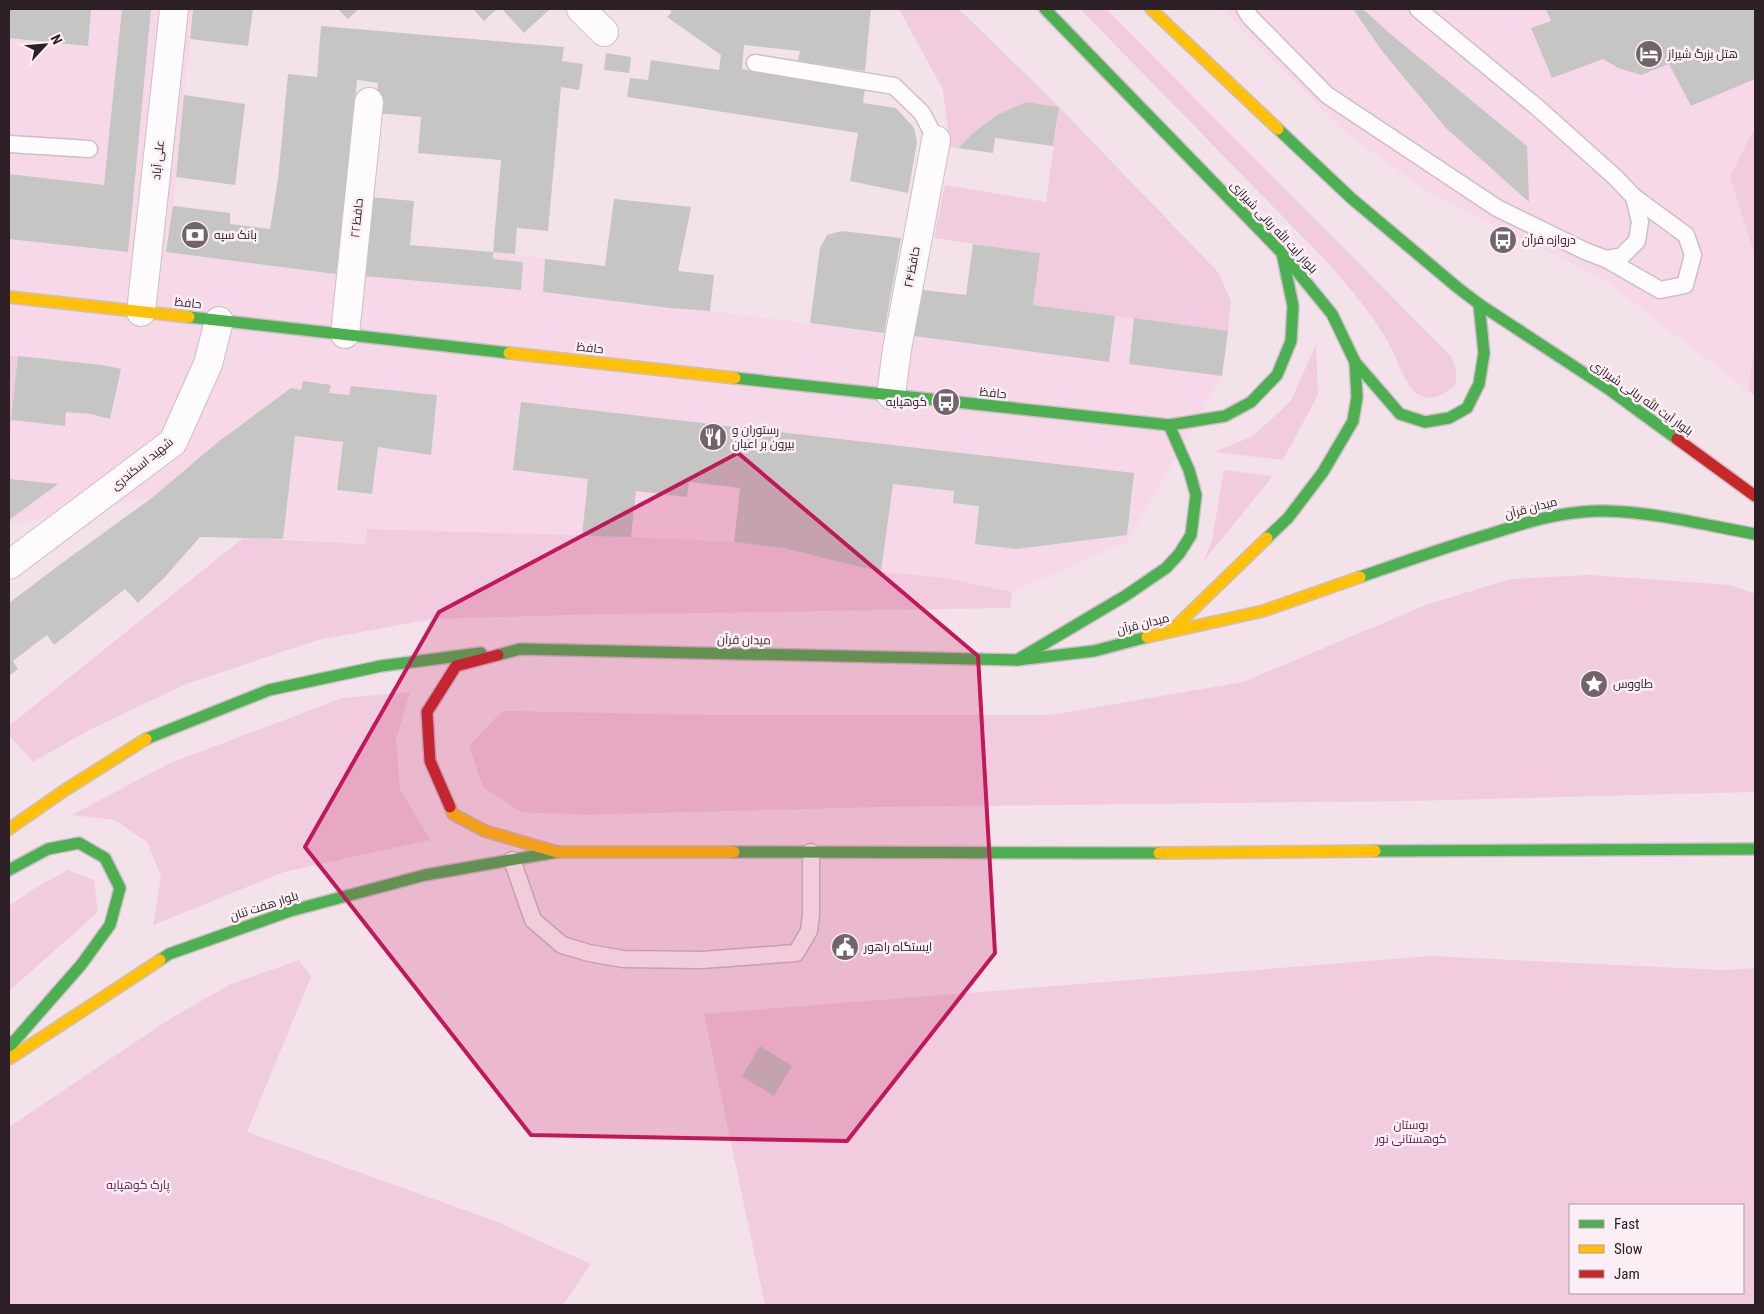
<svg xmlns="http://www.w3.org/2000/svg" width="1764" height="1314" viewBox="0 0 1764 1314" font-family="'Roboto Condensed',Cairo,sans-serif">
<rect width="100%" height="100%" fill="#f4e2eb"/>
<!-- built -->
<g fill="#f7d8e8">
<polygon points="9,9 193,9 173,205 230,213 230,224 341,238 369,197 410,245 493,252 605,266 614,199 691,207 671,308 710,311 884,333 923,290 1228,331 1222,376 1127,542 1012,592 945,578 881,572 783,548 734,542 631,537 367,529 365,544 283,539 200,537 153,497 9,525 9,441 17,357 9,356"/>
<polygon points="1221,9 1755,9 1755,127 1730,176 1755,257 1755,340 1748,391 1600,277 1433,195 1345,133"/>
</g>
<!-- green -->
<g fill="#f0ccde" fill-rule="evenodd">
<polygon points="899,9 959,9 1059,107 1218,272 1231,301 1228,331 1033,305 1039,253 934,238 945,185 1046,202 1059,107 1026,102 999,114 974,132 958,148 950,147 943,90"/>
<path d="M1080,9H1106L1451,356L1456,370V384C1445,394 1434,402 1419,395C1406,388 1397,359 1390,346C1374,316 1352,291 1331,266Z"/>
<polygon points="1755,127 1755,257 1730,176"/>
<polygon points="1755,340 1755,395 1748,391"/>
<polygon points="1316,344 1318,395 1283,460 1215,452 1253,436 1291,401"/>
<polygon points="9,356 18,356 9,441"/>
<polygon points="1224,470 1273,476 1203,562 1212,541"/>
<polygon points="367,529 631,537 734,542 783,548 881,572 945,578 1012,592 1010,608 566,615 432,619 318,640 186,684 89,730 33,762 9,735 9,726 243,538 365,544"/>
<polygon points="1590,575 1730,585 1755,594 1755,792 1412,801 877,807 583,815 521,812 483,787 469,746 502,711 713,715 1050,715 1243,682 1426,605 1510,579"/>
<polygon points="410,692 396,740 400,789 430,840 284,872 153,925 161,876 147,842 115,820 72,815 168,764 342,698"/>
<polygon points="68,870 94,880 98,912 9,991 9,906 35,888"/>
<path d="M1431,956L1723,970L1755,968V1305H765L704,1014ZM1570,1205H1743V1293H1570Z"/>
<polygon points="299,960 311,977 247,1132 495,1221 591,1264 563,1305 9,1305 9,1127 173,1017 231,984"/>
</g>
<!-- building -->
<g fill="#c5c6c4">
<polygon points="9,9 91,9 88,46 9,38"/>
<polygon points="122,9 151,9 128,252 9,239 9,174 104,185"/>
<polygon points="193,9 253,9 248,46 190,39"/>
<polygon points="338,9 359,9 348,19"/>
<polygon points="473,9 497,9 484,21"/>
<polygon points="502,9 550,9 524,33"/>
<polygon points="668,9 871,9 865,71 798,61 800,51 744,45 742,69 865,89 863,103 896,108 914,128 917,142 908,193 850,181 858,133 627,97 630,78 648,80 651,60 719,70 721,55 667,17 672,12"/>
<polygon points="1353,9 1363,9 1388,32 1527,146 1529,202 1446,128 1382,51"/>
<polygon points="1546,9 1755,9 1755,79 1691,106 1669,64 1641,75 1618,68 1603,59 1552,78 1531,28 1551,21"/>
<polygon points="321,26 564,47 562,61 583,64 579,90 561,87 548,231 517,228 515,254 493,252 501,160 418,153 421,117 376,113 378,83 357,80 352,134 353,133 336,274 166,252 173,206 230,213 230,224 270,229 278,179 288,74 317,77"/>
<polygon points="606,53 631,57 629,73 604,70"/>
<polygon points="184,95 245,104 235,185 176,177"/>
<polygon points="1026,102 1059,107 1053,146 995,138 993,153 958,148 974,132 999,114"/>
<polygon points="369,197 414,201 410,245 493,252 493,259 523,262 521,290 363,276"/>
<polygon points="614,199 691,207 678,271 714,275 710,311 670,308 543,292 545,259 605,266"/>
<polygon points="842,231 901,238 884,333 810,323 820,248 827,235"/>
<polygon points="973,244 1040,253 1033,305 1115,316 1109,362 914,336 923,290 966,295"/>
<polygon points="1134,318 1228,331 1222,376 1129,364"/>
<polygon points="18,356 102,365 121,369 110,419 91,414 66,412 65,426 11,420"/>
<polygon points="303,381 331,385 329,393 349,395 351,386 437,395 431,455 378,447 372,494 337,490 343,442 295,436 283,539 200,537 164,578 138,603 125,589 54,645 47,635 13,661 18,669 9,676 9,603 62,563 153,497 218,442 291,388 301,390"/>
<polygon points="521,402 1134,473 1127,535 1016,549 975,544 979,506 953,503 954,491 893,484 881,572 783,548 734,542 740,488 689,482 687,497 636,491 631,537 582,536 588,479 513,470"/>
<polygon points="9,479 58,484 9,520"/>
<polygon points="760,1046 792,1066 774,1096 742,1076"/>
</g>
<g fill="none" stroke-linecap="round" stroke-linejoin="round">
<!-- lane casing -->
<g stroke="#cdbec6" stroke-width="19">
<g id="lane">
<polyline points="1245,9 1250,17 1327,95 1497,208 1585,251 1606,259 1622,256 1637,241 1640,222 1634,197 1616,178 1538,108 1418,9"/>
<polyline points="755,63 894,86 922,113 936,140"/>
<polyline points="9,144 89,149"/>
<polyline points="1606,259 1660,290 1685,285 1693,255 1686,235 1634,197"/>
<polyline points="512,860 533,920 562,945 589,953 623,959 702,960 796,953 809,931 811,915 811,852"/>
</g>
</g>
<!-- street casing -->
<g stroke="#cdbec6" stroke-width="30">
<g id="street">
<polyline points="581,9 604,32"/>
<polyline points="141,312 174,9"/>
<polyline points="345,334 369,102"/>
<polyline points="891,395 897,349 936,140"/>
<polyline points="9,565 173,442 208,364 219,321"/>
</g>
</g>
<!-- fast casing -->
<g stroke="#cdbec6" stroke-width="14">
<g id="fast">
<polyline points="1045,9 1282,253 1332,314 1355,362 1357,397 1353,421 1323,472 1288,518 1267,538"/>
<polyline points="1278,129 1351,198 1458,288 1479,304 1610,390 1677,439"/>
<polyline points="189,317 509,353"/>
<polyline points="1355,362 1400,414 1425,422 1449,418 1467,408 1479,384 1484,353 1479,304"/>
<polyline points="735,378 1169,425 1225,416 1251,402 1277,375 1291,341 1293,306 1282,253"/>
<path d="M1360,577C1403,562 1446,547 1490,534C1527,522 1565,510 1605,511C1655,512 1705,525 1755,534"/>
<polyline points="498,655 520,649 1017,660 1094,651 1147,637"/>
<polyline points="1017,660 1125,596 1166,568 1179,554 1191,535 1196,495 1189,470 1169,425"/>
<polyline points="146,739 269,690 381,666 481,653"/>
<polyline points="1375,851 1755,849"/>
<polyline points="734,852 1159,853"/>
<polyline points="9,870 48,849 79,843 105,858 120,888 110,925 81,965 10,1046"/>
<polyline points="160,960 169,954 290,911 425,875 557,852"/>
</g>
</g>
<!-- slow casing -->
<g stroke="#cdbec6" stroke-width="14">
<g id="slow">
<polyline points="1151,9 1278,129"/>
<polyline points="9,297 189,317"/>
<polyline points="509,353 735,378"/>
<polyline points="1171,631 1267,538"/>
<polyline points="1147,637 1263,611 1360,577"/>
<polyline points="450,807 453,814 485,831 557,852 734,852"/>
<polyline points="9,829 65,790 146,739"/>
<polyline points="1159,853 1375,851"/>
<polyline points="9,1059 160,960"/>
</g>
</g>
<!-- jam casing -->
<g stroke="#cdbec6" stroke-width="14">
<g id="jam">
<polyline points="1677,439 1755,496"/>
<polyline points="450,807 430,761 427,712 456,666 498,655"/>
</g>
</g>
<!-- lane -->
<use href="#lane" stroke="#fdfbfc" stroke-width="16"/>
<!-- street -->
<use href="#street" stroke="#fdfbfc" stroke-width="28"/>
<!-- fast -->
<use href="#fast" stroke="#4caf50" stroke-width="11"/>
<!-- slow -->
<use href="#slow" stroke="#ffc107" stroke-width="11"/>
<!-- jam -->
<use href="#jam" stroke="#c62828" stroke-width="11"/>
</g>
<!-- marked area -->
<path fill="#c2185b" fill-opacity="0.2" stroke="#c2185b" stroke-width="4" stroke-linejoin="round" d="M738,453L978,656L995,953L847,1141L531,1135L305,847L439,612Z"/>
<!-- icons -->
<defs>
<g id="hotel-disc" transform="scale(1.4375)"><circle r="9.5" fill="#72646b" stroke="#fceef5"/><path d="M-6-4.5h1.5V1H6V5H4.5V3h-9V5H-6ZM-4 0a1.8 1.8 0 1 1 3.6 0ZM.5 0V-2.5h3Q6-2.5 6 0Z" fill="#fff"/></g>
<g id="bank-disc" transform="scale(1.4375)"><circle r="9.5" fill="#72646b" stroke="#fceef5"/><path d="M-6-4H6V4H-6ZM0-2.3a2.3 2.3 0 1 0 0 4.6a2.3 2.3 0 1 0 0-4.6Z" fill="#fff"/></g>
<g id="bus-disc" transform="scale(1.4375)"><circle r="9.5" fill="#72646b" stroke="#fceef5"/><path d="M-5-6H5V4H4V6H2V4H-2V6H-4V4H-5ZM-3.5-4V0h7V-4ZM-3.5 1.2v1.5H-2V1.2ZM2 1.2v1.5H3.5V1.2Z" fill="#fff"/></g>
<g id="restaurant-disc" transform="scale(1.4375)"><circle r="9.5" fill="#72646b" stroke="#fceef5"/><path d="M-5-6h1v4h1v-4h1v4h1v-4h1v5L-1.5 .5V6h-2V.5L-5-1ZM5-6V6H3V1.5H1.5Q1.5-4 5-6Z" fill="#fff"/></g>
<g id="sight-disc" transform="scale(1.4375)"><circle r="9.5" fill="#72646b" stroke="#fceef5"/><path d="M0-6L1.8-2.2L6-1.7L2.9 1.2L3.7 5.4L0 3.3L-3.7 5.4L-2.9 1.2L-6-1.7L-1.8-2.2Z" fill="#fff"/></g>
<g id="civic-disc" transform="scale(1.4375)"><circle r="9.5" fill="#72646b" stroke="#fceef5"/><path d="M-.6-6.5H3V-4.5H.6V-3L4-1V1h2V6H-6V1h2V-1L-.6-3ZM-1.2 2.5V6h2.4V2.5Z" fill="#fff"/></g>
</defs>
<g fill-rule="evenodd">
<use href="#hotel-disc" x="1649" y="54"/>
<use href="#bank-disc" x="195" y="235"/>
<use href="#bus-disc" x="1503" y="240"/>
<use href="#bus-disc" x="946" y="402"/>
<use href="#restaurant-disc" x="713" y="437"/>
<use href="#sight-disc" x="1594" y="684"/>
<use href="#civic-disc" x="845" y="947"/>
</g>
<g text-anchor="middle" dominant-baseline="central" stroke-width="5" stroke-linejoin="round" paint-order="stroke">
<!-- poi labels -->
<g font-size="12" fill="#2c2026" stroke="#fceef5" text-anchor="start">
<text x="1668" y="54">هتل بزرگ شیراز</text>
<text x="214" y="235">بانک سپه</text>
<text x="1522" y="240">دروازه قرآن</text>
<text x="927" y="402" text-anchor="end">کوهپایه</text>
<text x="732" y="430">رستوران و<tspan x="732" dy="14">بیرون بر اعيان</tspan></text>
<text x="1613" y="684">طاووس</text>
<text x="864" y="947">ایستگاه راهور</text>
</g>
<!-- street labels -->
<g font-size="12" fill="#2c2026" stroke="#fceef5">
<text transform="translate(158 160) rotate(-84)">علی آباد</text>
<text transform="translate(357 218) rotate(-84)">حافظ۲۲</text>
<text transform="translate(1274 227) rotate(47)">بلوار آیت الله ربانی شیرازی</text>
<text transform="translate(912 267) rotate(-79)">حافظ۲۴</text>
<text transform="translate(188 303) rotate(6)">حافظ</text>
<text transform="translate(590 348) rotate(6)">حافظ</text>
<text transform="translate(993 393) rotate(6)">حافظ</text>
<text transform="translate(1642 398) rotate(35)">بلوار آیت الله ربانی شیرازی</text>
<text transform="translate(142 464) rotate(-39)">شهید اسکندری</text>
<text transform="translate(1531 508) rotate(-15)">میدان قرآن</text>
<text transform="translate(1143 624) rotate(-14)">میدان قرآن</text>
<text transform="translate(744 640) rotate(1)">میدان قرآن</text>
<text transform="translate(264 906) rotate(-18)">بلوار هفت تنان</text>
</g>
<!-- park labels -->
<g font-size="12" fill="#581a40" stroke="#fceef5">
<text x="1411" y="1125">بوستان<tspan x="1411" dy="14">کوهستانی نور</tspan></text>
<text x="138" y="1185">پارک کوهپایه</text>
</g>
</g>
<!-- border -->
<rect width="1764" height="1314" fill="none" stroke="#2c2026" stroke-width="20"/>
<!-- legend -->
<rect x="1569" y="1204" width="175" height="90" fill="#fceef5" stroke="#a99ca2"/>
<rect x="1579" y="1220" width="25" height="8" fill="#4caf50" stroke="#a99ca2"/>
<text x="1614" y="1229" font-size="15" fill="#2c2026">Fast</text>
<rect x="1579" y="1245" width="25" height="8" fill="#ffc107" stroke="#a99ca2"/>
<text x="1614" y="1254" font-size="15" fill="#2c2026">Slow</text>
<rect x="1579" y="1270" width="25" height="8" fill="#c62828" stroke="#a99ca2"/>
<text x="1614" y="1279" font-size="15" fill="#2c2026">Jam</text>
<!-- north arrow -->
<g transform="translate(45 45) rotate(64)" stroke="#fceef5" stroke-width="4" paint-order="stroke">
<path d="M0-4L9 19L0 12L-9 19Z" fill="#2c2026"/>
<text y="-8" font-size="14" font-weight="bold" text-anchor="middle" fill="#2c2026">N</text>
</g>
</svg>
